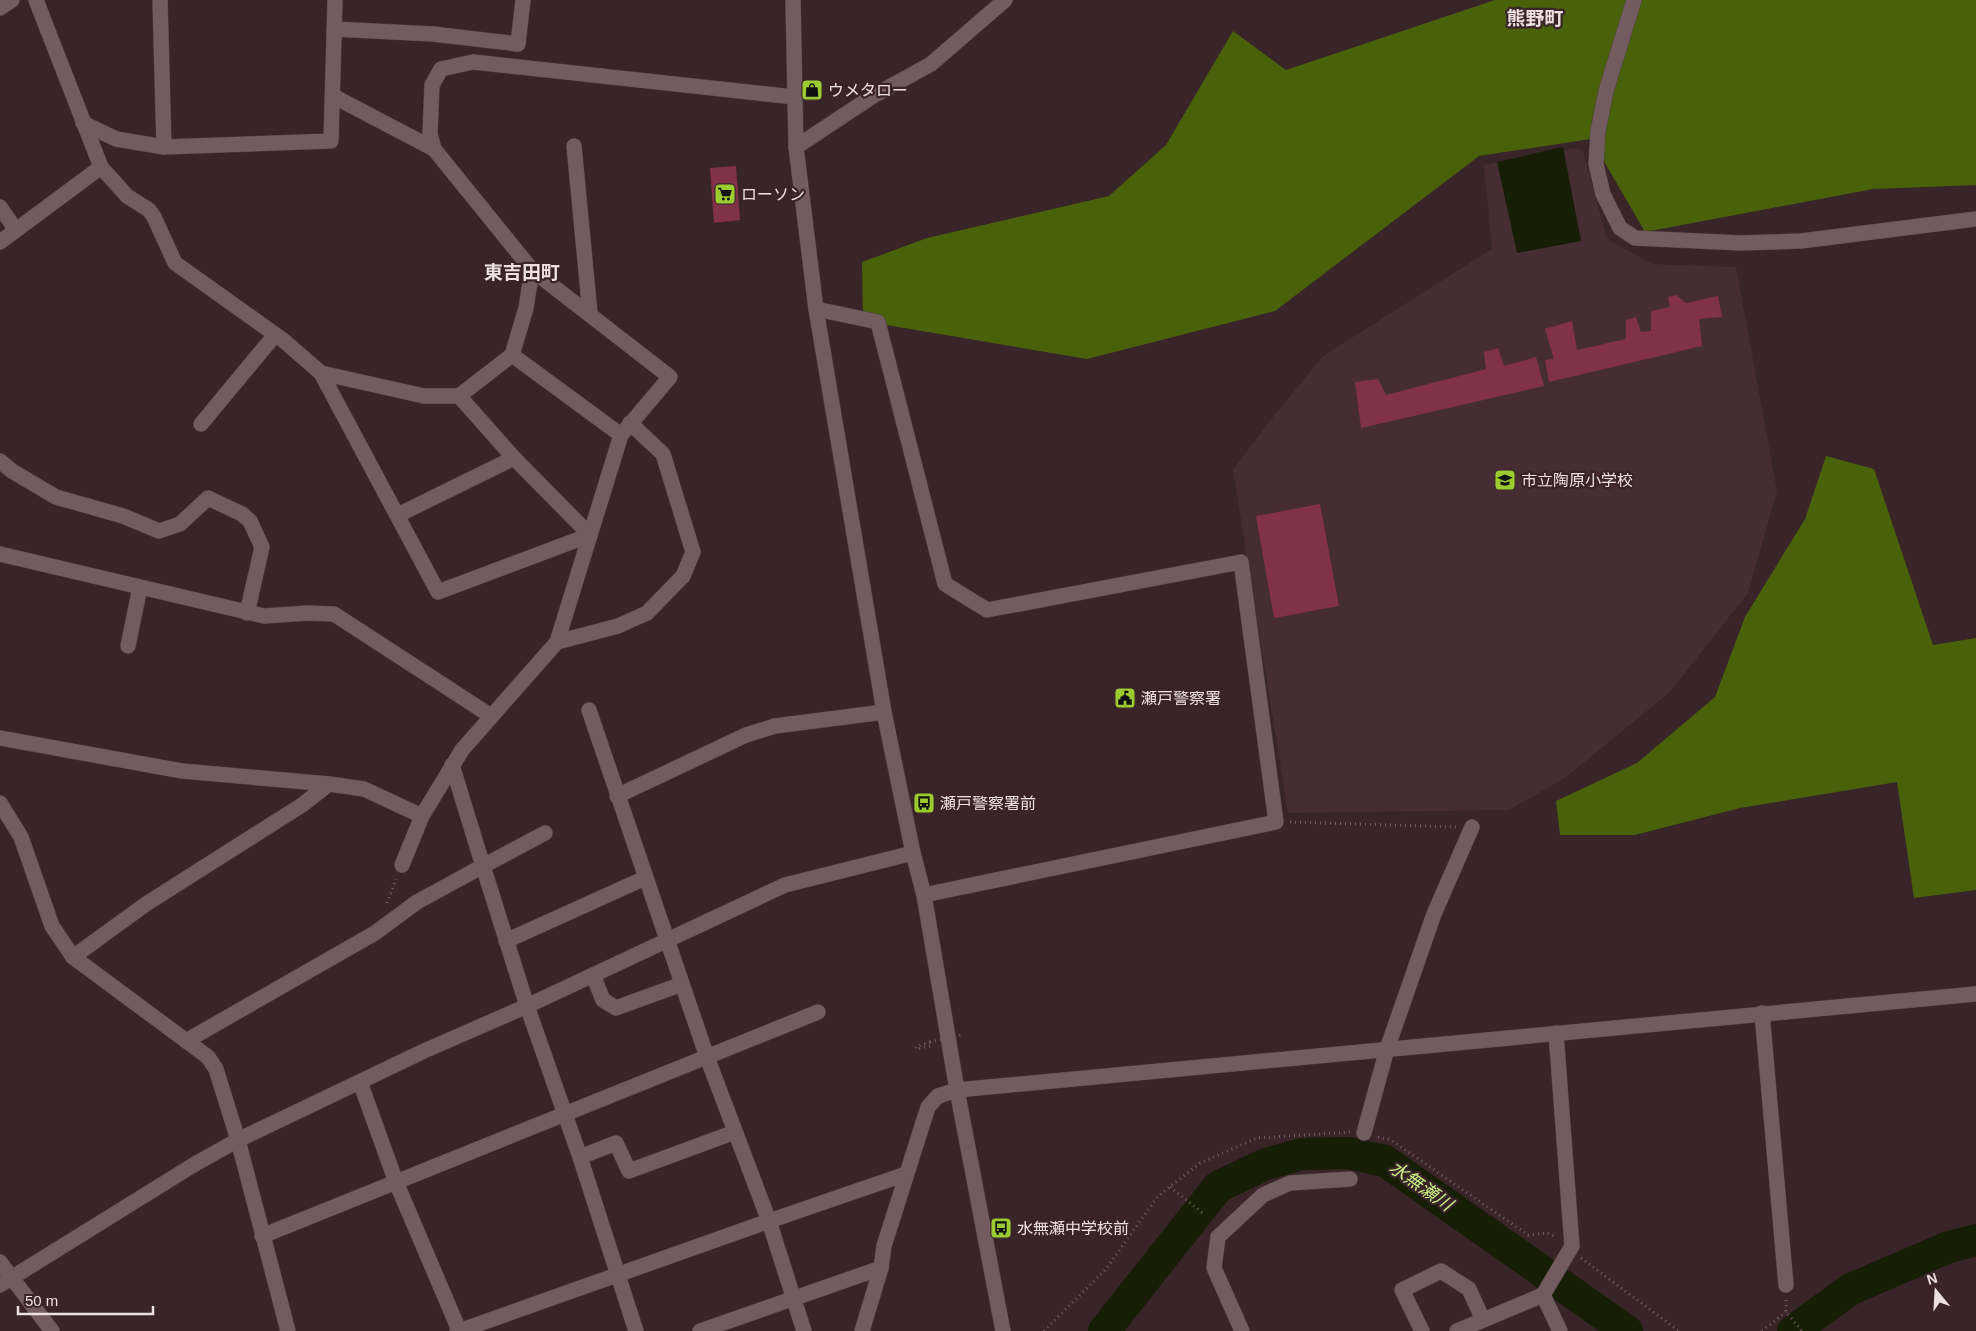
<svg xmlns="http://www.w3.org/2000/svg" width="1976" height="1331" viewBox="0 0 1976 1331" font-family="Helvetica,'Noto Sans JP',sans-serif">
<rect width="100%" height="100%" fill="#382429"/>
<!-- built -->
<polygon fill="#462d33" points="1575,148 1583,151 1607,239 1652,264 1736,267 1777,491 1748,593 1670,692 1565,778 1509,810 1288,813 1233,470 1269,422 1323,356 1492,249 1484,165"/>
<!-- forest -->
<g fill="#496209">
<polygon points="1495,0 1976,0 1976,185 1873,189 1645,232 1591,139 1479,156 1275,311 1087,359 863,321 862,262 927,238 1109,196 1166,145 1233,31 1286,70"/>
<polygon points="1826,456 1874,469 1933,645 1976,638 1976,890 1914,898 1897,782 1740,808 1635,835 1560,835 1556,801 1637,763 1715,697 1745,617 1805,519"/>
</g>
<!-- water -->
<polygon fill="#161e05" points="1563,147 1581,241 1517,253 1497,162"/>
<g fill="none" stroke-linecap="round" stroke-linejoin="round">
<!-- river -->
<g stroke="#161e05" stroke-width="32">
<polyline points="1104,1331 1218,1187 1266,1164 1302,1154 1348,1153 1385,1161 1627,1331"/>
<polyline points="1793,1331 1851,1289 1949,1247 1976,1240"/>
</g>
</g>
<!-- building -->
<g fill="#813149">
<polygon points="736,166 740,220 714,223 710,168"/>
<polygon points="1676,295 1686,303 1718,296 1722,317 1699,319 1702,346 1549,382 1545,360 1554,359 1545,329 1572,321 1577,350 1626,339 1626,320 1636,317 1641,332 1651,331 1651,311 1670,307 1668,297"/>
<polygon points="1498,348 1504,366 1536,357 1544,386 1361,428 1355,382 1378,379 1386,395 1486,369 1484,352"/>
<polygon points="1320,504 1339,606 1274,618 1256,516"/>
</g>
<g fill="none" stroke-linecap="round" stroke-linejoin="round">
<!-- minor casing -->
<g stroke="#504043" stroke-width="16">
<g id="minor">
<polyline points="36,0 101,167 127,196 149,210 154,217 175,263 283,340 321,373 424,396 459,396 512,355 526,308 532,270"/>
<polyline points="160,0 164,147"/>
<polyline points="793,0 796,147 816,309 884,712 913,853 924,895 957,1090 1003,1331"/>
<polyline points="1634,0 1606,91 1598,131 1596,164 1603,194 1620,228 1635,238 1741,243 1801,241 1976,219"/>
<polyline points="0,8 12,0"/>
<polyline points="334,29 433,34 518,44 523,0"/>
<polyline points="83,123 116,139 164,147 331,141 335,0"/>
<polyline points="574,146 590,313"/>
<polyline points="796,147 873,96 931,64 1005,0"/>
<polyline points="434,149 430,134 432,85 441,69 473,62 794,97"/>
<polyline points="0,207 16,230"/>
<polyline points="0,242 101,167"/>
<polyline points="816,309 878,322 945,584 987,610 1241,562 1276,822 924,895"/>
<polyline points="512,355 621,435"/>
<polyline points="321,373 438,592 590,535"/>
<polyline points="459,396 514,458 590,535"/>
<polyline points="201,424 275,335"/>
<polyline points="0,461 12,471 56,497 123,516 159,531 180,524 208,498 242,514 250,521 262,547 247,613"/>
<polyline points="398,515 514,458"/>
<polyline points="0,554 264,616 308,613 334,614 491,716"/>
<polyline points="557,642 618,626 647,613 683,576 693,552 663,454 630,423"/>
<polyline points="128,646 140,587"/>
<polyline points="0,738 182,771 329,784 364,789 422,816 462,750 557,642 621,435 670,377 532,270 434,149 333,96"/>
<polyline points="452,765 483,866 545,833"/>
<polyline points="617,796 746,735 775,726 884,712"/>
<polyline points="0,803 21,837 52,926 73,957 208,1057 216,1069 238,1140 288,1331"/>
<polyline points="402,865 422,816"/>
<polyline points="506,941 645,878"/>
<polyline points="73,957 146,904 302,805 329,784"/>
<polyline points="593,975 603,1000 616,1008 682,984"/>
<polyline points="1762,1013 1786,1285"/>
<polyline points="186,1041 375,933 417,902 483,866 527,1006 580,1157 636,1331"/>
<polyline points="360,1082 396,1182 459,1330 457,1331"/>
<polyline points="1364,1133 1387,1049 1434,914 1472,827"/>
<polyline points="580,1157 616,1143 629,1171 735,1132"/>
<polyline points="262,1236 818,1012"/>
<polyline points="0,1262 52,1331"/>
<polyline points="0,1285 195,1164 238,1140 424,1051 527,1006 785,885 913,853"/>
<polyline points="1543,1295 1560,1331"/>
<polyline points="459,1331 769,1221 707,1057 589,710"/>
<polyline points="700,1331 881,1268 884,1246 928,1107 938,1096 957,1090 1976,994"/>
<polyline points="804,1331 769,1221 906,1174"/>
<polyline points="862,1331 881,1268"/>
<polyline points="1242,1331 1214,1268 1218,1237 1263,1195 1290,1183 1350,1179"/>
<polyline points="1422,1331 1402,1290 1441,1271 1469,1289 1483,1320"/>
<polyline points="1457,1331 1543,1295 1572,1246 1556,1033"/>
</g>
</g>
<!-- path -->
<g stroke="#746266" stroke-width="3" stroke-dasharray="1 4" stroke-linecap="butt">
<polyline points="1290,822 1456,827"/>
<polyline points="387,903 396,879"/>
<polyline points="930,1042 916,1047 916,1049 930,1046"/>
<polyline points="1378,1137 1391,1140 1528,1235 1547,1233 1556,1237"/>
<polyline points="1170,1187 1204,1214"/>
<polyline points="1581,1258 1679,1331"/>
<polyline points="1786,1300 1786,1312 1802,1331"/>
<polyline points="1044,1331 1106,1269 1158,1196 1200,1163 1257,1138 1350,1132"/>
<polyline points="1762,1331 1786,1312"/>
</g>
<!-- minor -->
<use href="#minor" stroke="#725c60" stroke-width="15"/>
<!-- path-bridge -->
<polyline stroke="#746266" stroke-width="3" stroke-dasharray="1 4" stroke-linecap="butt" points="930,1042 961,1035"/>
</g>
<!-- icons -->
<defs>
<g id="shop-square" transform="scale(1.125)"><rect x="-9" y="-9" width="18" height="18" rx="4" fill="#9cca31" stroke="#382429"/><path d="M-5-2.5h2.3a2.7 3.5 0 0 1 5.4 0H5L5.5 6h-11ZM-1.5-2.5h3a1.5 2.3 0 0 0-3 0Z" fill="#111"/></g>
<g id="supermarket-square" transform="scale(1.125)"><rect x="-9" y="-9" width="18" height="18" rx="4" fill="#9cca31" stroke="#382429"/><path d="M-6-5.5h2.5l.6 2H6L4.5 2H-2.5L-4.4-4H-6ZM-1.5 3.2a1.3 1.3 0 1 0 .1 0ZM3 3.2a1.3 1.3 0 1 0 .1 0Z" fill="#111"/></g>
<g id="school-square" transform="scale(1.125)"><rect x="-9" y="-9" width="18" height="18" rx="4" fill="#9cca31" stroke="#382429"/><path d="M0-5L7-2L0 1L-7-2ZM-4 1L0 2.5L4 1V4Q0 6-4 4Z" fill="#111"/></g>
<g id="civic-square" transform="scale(1.125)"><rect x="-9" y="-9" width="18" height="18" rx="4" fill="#9cca31" stroke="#382429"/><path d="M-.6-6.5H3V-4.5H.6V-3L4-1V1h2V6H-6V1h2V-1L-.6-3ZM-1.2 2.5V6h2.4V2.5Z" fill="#111"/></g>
<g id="bus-square" transform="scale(1.125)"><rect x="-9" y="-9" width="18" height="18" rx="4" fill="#9cca31" stroke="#382429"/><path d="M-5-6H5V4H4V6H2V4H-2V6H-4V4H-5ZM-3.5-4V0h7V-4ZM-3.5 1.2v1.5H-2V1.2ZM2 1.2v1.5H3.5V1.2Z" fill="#111"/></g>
</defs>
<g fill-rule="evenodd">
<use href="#shop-square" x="812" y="90"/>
<use href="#supermarket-square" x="725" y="194"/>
<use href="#school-square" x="1505" y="480"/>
<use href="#civic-square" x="1125" y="698"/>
<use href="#bus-square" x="924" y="803"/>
<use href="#bus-square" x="1001" y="1228"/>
</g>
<g text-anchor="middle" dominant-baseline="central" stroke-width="4.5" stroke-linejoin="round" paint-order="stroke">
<!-- poi labels -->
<g font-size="16" fill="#ede0e2" stroke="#382429" text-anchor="start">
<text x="828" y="90">ウメタロー</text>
<text x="741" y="194">ローソン</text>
<text x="1521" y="480">市立陶原小学校</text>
<text x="1141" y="698">瀬戸警察署</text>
<text x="940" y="803">瀬戸警察署前</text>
<text x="1017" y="1228">水無瀬中学校前</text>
</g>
<!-- water labels -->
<g font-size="18" font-style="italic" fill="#c8ef83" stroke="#382429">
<text transform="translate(1421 1186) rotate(35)">水無瀬川</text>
</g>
<!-- quarter labels -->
<g font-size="19" font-weight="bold" fill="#ede0e2" stroke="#382429">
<text x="1535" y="18">熊野町</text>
<text x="522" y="272">東吉田町</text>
</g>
</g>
<!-- north arrow -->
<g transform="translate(1936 1291) rotate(342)" stroke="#382429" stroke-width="4" paint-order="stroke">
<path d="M0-4L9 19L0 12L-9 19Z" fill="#ede0e2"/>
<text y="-8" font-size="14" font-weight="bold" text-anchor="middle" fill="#ede0e2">N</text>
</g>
<!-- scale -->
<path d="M18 1306v8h135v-8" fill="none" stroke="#ede0e2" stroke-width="2.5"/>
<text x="25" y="1306" font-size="15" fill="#ede0e2" stroke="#382429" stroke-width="4" paint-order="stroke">50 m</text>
</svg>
